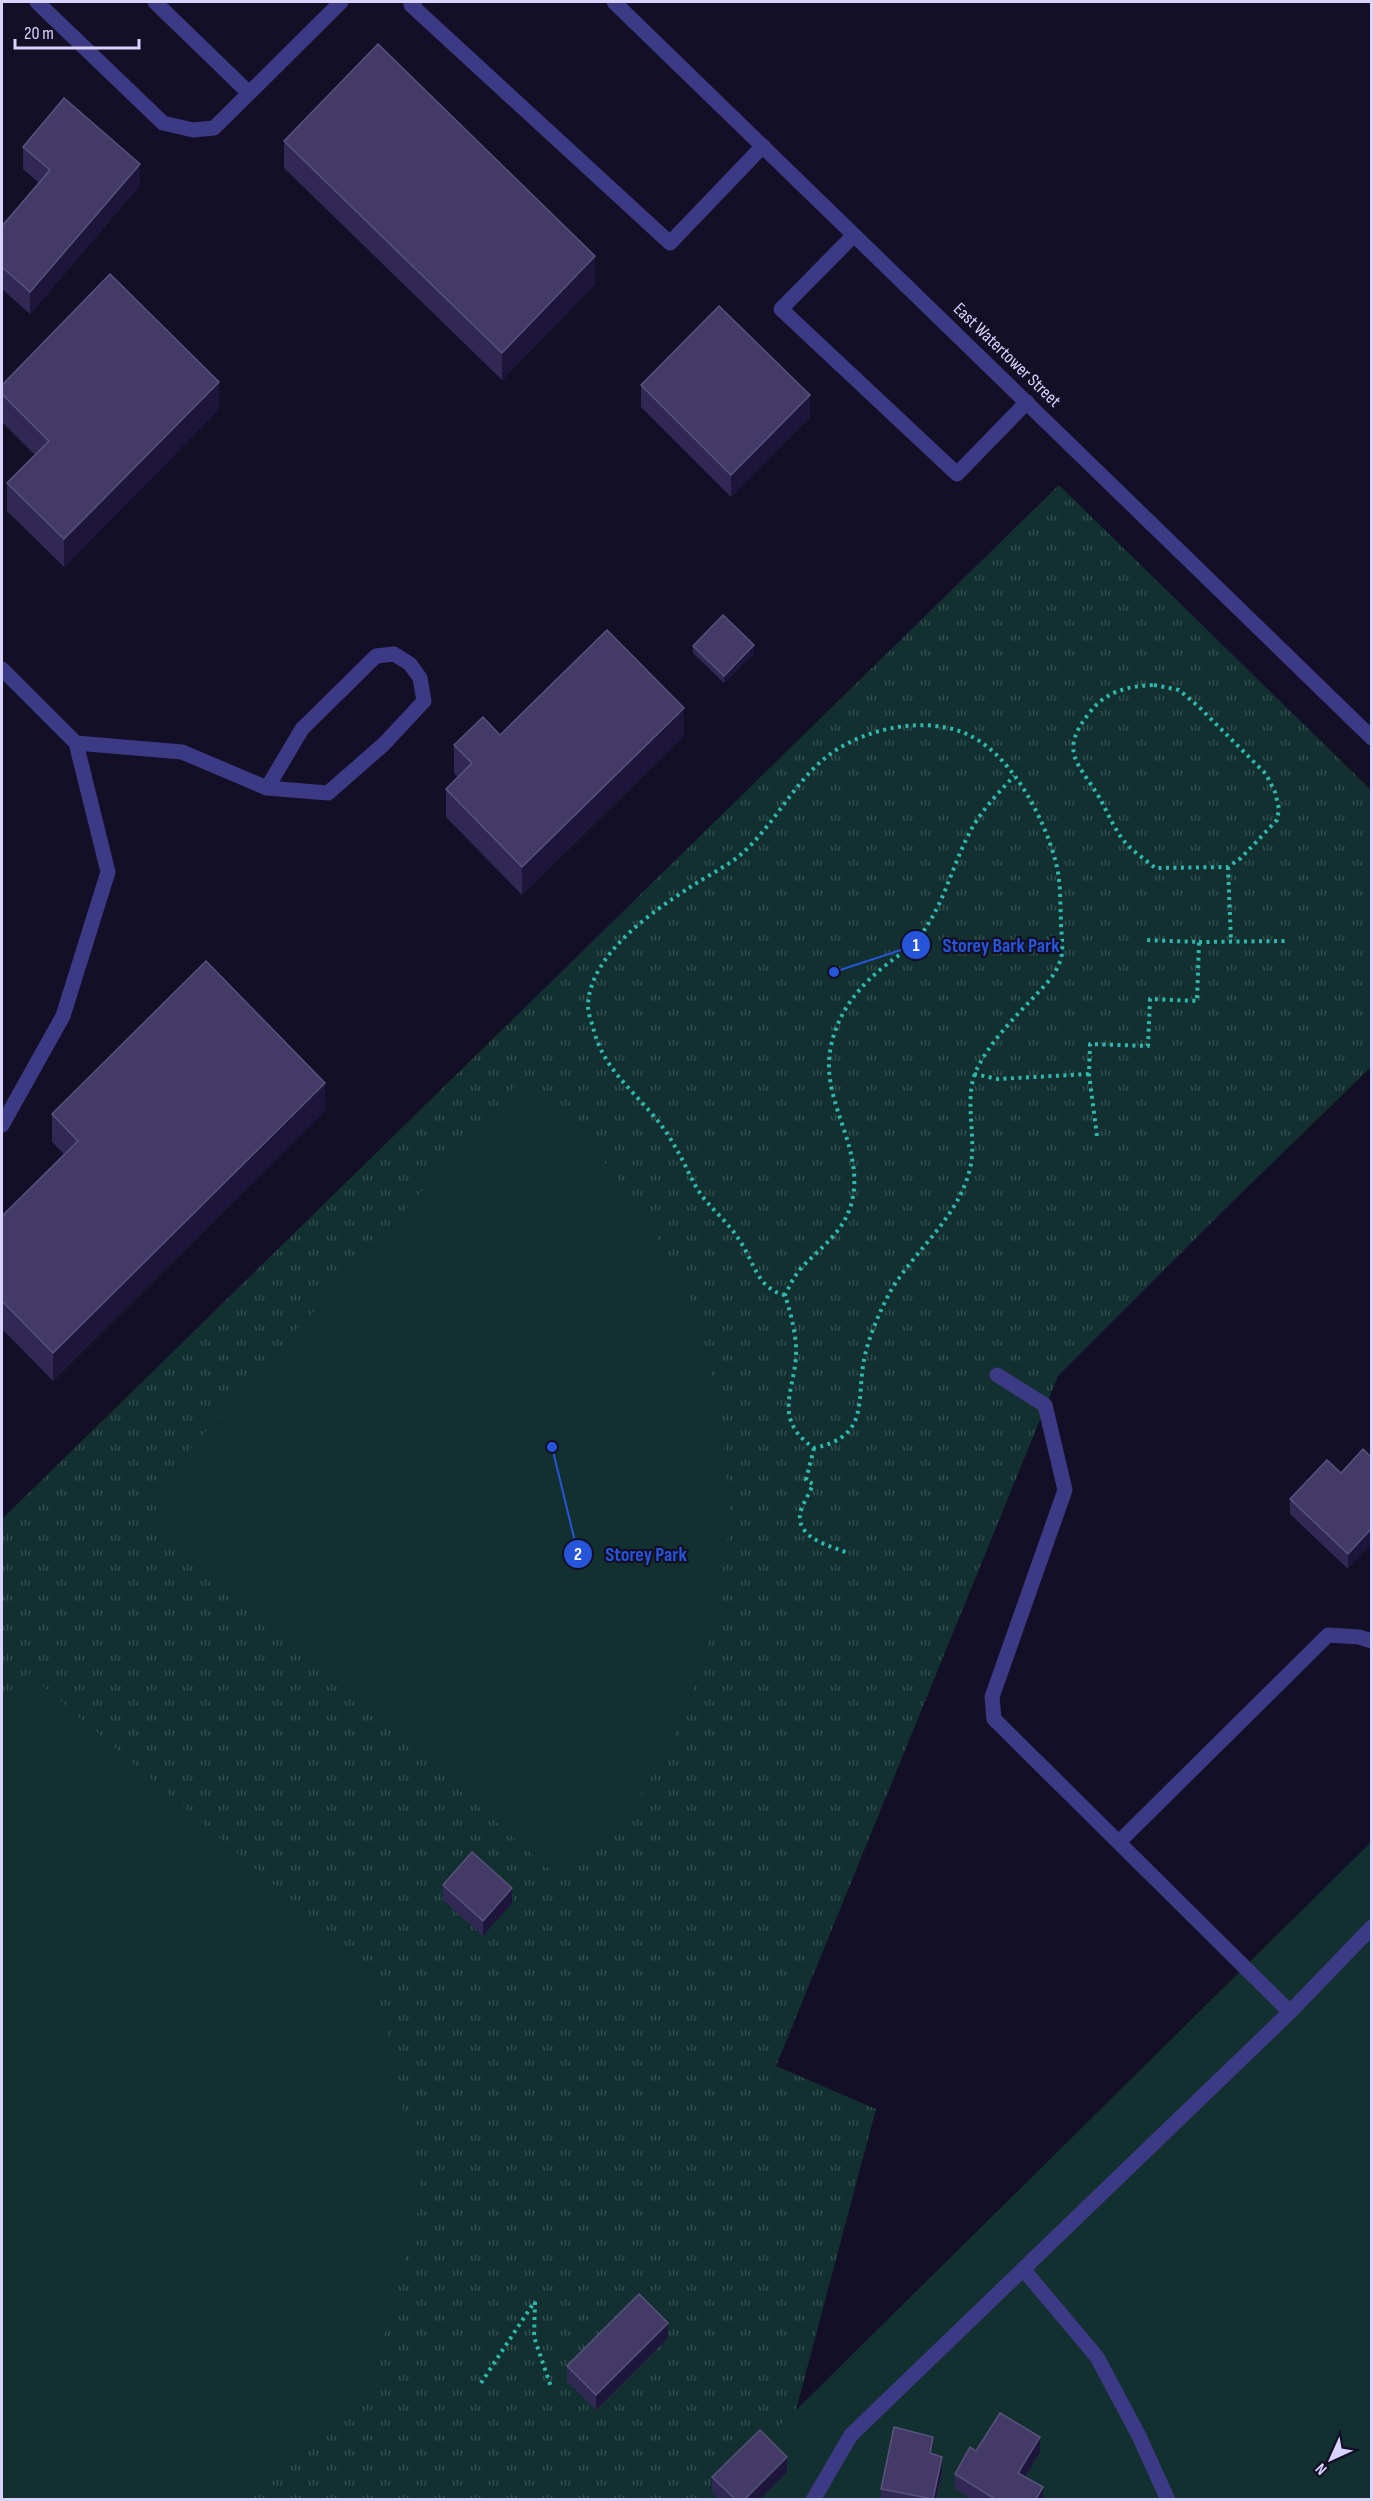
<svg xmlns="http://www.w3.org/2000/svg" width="1373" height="2501" viewBox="0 0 1373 2501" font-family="'Sofia Sans Condensed',sans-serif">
<defs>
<pattern id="grass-tufts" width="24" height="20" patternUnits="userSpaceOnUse" patternTransform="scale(1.5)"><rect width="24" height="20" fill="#12302f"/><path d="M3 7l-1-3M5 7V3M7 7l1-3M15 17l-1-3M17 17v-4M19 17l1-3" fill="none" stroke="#344d4e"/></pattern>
</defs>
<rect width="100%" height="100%" fill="#130f26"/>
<!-- grass -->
<polygon fill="url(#grass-tufts)" points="1059,485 1371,790 1371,1067 1224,1210 1058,1376 776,2066 876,2109 796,2410 704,2499 2,2500 2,1519"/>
<!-- pitch -->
<g fill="#12302f">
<polygon points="519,1083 572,1124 637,1202 689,1293 720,1404 731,1516 715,1622 684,1718 630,1814 563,1881 157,1523 156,1487"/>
<polygon points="28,1673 373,1970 422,2195 372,2382 234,2499 2,2499 2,1699"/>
<polygon points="1371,1842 1371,2499 704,2499 796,2410"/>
</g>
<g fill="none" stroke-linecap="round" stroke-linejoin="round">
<!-- path -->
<g stroke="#2fb8b0" stroke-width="4" stroke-dasharray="3 4.5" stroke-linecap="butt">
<path d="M1154,685L1179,690L1198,706L1266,774L1275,792L1279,809L1277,820L1241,858L1228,867L1155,868C1145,859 1132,851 1124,841C1113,827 1107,811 1099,797C1078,762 1058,752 1090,712C1106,691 1129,686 1154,685Z"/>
<polyline points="1228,867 1231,941"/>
<polyline points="1199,942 1285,941"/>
<polyline points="974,1074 998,1079 1089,1074"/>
<polyline points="1097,1136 1089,1074 1090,1044 1148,1046 1150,999 1197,1001 1199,942 1144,940"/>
<path d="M785,1295C776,1293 770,1289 763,1282C753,1269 748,1252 738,1238C727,1221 711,1209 700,1193C693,1183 689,1173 684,1163C676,1148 668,1133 657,1120C633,1090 604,1069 594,1031C592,1023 588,1014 588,1006C589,956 650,913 689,888C705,877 724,868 739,856C776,825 795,777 836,750C870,728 921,718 959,731C1008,747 1044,816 1056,863C1061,882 1060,903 1061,922C1061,937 1065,950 1059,964C1054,977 1043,987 1034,997C1013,1019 989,1043 976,1071C964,1099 976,1134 971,1164C961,1216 916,1248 890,1292C880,1311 870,1334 865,1355C855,1399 872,1436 814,1448C769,1417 798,1388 796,1346C795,1330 790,1311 785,1295C790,1285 795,1274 804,1265C823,1246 846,1229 852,1201C865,1146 819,1101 831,1046C838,1012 859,986 886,965C897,956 911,948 920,936C945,903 952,865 971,830C982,810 999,792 1014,776"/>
<path d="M814,1448L806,1480L813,1484C810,1493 802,1504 800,1514C797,1539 831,1546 848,1553"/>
<polyline points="535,2302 534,2337 551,2387"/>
<polyline points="481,2383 535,2301"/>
</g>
<!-- minor -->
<g stroke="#3d3a85" stroke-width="15">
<polyline points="37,2 163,123 193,130 214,128 341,2"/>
<polyline points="155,2 249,93"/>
<polyline points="415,2 411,5 670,243 763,146"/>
<polyline points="614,2 1372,738"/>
<polyline points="854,235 781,309 957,474 1027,402"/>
<polyline points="2,669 76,743"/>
<polyline points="76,743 182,752 267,788 328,793 384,744 424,701 420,678 410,664 394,654 376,656 302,729 267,788"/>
<polyline points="2,1125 63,1016 108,872 76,743"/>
<polyline points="997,1375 1045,1405 1065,1490 992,1697 994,1719 1290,2012"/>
<polyline points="1119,1842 1328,1635 1359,1637 1372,1641"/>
<polyline points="1023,2269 1097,2357 1139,2436 1168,2500"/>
<polyline points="813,2500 851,2435 1290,2012 1372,1927"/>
</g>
</g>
<!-- wall -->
<g fill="#312854">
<polygon points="284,141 595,284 502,380 284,168"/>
<polygon points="23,147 140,185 30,314 2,289 2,226 39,183 23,169"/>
<polygon points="2,385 219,409 64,567 7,511 7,483 35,455 2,422"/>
<polygon points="641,385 810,417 731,497 641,407"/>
<polygon points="693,646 754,653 724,683 693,653"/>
<polygon points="500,735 684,736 522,895 446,817 446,789 458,777 454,773 454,745"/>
<polygon points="325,1111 53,1381 2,1329 2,1216 64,1154 52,1142 52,1114"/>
<polygon points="1371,1457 1348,1569 1290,1514 1290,1499"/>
<polygon points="443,1885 512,1903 483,1936 443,1900"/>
<polygon points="668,2338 596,2410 567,2381 567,2366"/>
<polygon points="976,2451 1040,2452 1025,2477 1043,2499 971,2499 955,2489 955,2474"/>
<polygon points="932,2454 942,2472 936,2499 881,2499 881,2489"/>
<polygon points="787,2472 760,2499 720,2499 712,2492 712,2477"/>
</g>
<!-- shaded-wall -->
<g fill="#1d163a">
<polygon points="140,164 140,185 30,314 30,292"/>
<polygon points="595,256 595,284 502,380 502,353"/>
<polygon points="219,382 219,409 64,567 64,539"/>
<polygon points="810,395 810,417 731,497 731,475"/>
<polygon points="754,645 754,653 724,683 724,676"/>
<polygon points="684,708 684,736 522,895 522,867"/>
<polygon points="325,1083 325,1111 53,1381 53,1353"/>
<polygon points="1371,1529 1371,1544 1348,1569 1348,1554"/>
<polygon points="512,1888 512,1903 483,1936 483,1921"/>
<polygon points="668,2323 668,2338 596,2410 596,2395"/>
<polygon points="1040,2437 1040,2452 1018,2488 1018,2473"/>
<polygon points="787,2457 787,2472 760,2499 745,2499"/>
<polygon points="942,2457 942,2472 936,2499 933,2499"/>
<polygon points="1043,2487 1043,2499 1036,2499"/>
</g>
<!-- building -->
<g fill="#433a66" stroke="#5a527e" stroke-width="1.5">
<polygon points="378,44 595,256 502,353 284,141"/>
<polygon points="64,98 140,164 30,292 2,267 2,226 50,170 23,147"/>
<polygon points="110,274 219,382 64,539 7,483 49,441 2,394 2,385"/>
<polygon points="719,306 810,395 731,475 641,385"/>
<polygon points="723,615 754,645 724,676 693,646"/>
<polygon points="607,630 684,708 522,867 446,789 472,763 454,745 483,717 500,735"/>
<polygon points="206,961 325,1083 53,1353 2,1301 2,1216 78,1141 52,1114"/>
<polygon points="1363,1449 1371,1457 1371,1529 1348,1554 1290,1499 1327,1460 1341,1473"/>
<polygon points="472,1852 512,1888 483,1921 443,1885"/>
<polygon points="639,2294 668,2323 596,2395 567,2366"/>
<polygon points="1000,2413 1040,2437 1018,2473 1043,2487 1036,2499 995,2499 955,2474 970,2447 976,2451"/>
<polygon points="894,2427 933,2437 930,2453 942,2457 933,2499 881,2489"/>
<polygon points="760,2430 787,2457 745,2499 735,2499 712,2477"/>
</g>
<g text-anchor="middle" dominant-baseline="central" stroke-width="4.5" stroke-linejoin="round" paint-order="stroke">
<!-- street labels -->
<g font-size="18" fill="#d9d4ff" stroke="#130f26">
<text transform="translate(1007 355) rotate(44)">East Watertower Street</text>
</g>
</g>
<!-- callouts -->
<path fill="none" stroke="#2655da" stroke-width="2" d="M834 972L916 945M552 1447L578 1554"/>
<g fill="#2655da" stroke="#130f26" stroke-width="2">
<circle cx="834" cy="972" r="6"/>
<circle cx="552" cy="1447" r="6"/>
<circle cx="916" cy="945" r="15"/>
<circle cx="578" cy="1554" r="15"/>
</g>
<g font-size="18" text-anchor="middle" font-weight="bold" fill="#fff">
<text x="916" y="951">1</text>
<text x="578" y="1560">2</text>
</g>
<g font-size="20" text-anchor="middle" font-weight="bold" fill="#2655da" stroke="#130f26" stroke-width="4.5" stroke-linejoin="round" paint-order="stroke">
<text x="1001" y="952">Storey Bark Park</text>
<text x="646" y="1561">Storey Park</text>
</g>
<!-- border -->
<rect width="1373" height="2501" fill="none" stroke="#d9d4ff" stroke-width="6"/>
<!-- north arrow -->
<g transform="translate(1331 2459) rotate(225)" stroke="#130f26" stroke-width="4.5" paint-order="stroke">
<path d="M0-4.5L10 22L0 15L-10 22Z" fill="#d9d4ff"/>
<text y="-9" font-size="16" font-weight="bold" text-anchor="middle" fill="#d9d4ff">N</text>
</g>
<!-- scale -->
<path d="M15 39v9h124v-9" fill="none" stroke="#d9d4ff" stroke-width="3"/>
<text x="24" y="39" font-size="18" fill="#d9d4ff" stroke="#130f26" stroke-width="4.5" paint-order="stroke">20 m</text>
</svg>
